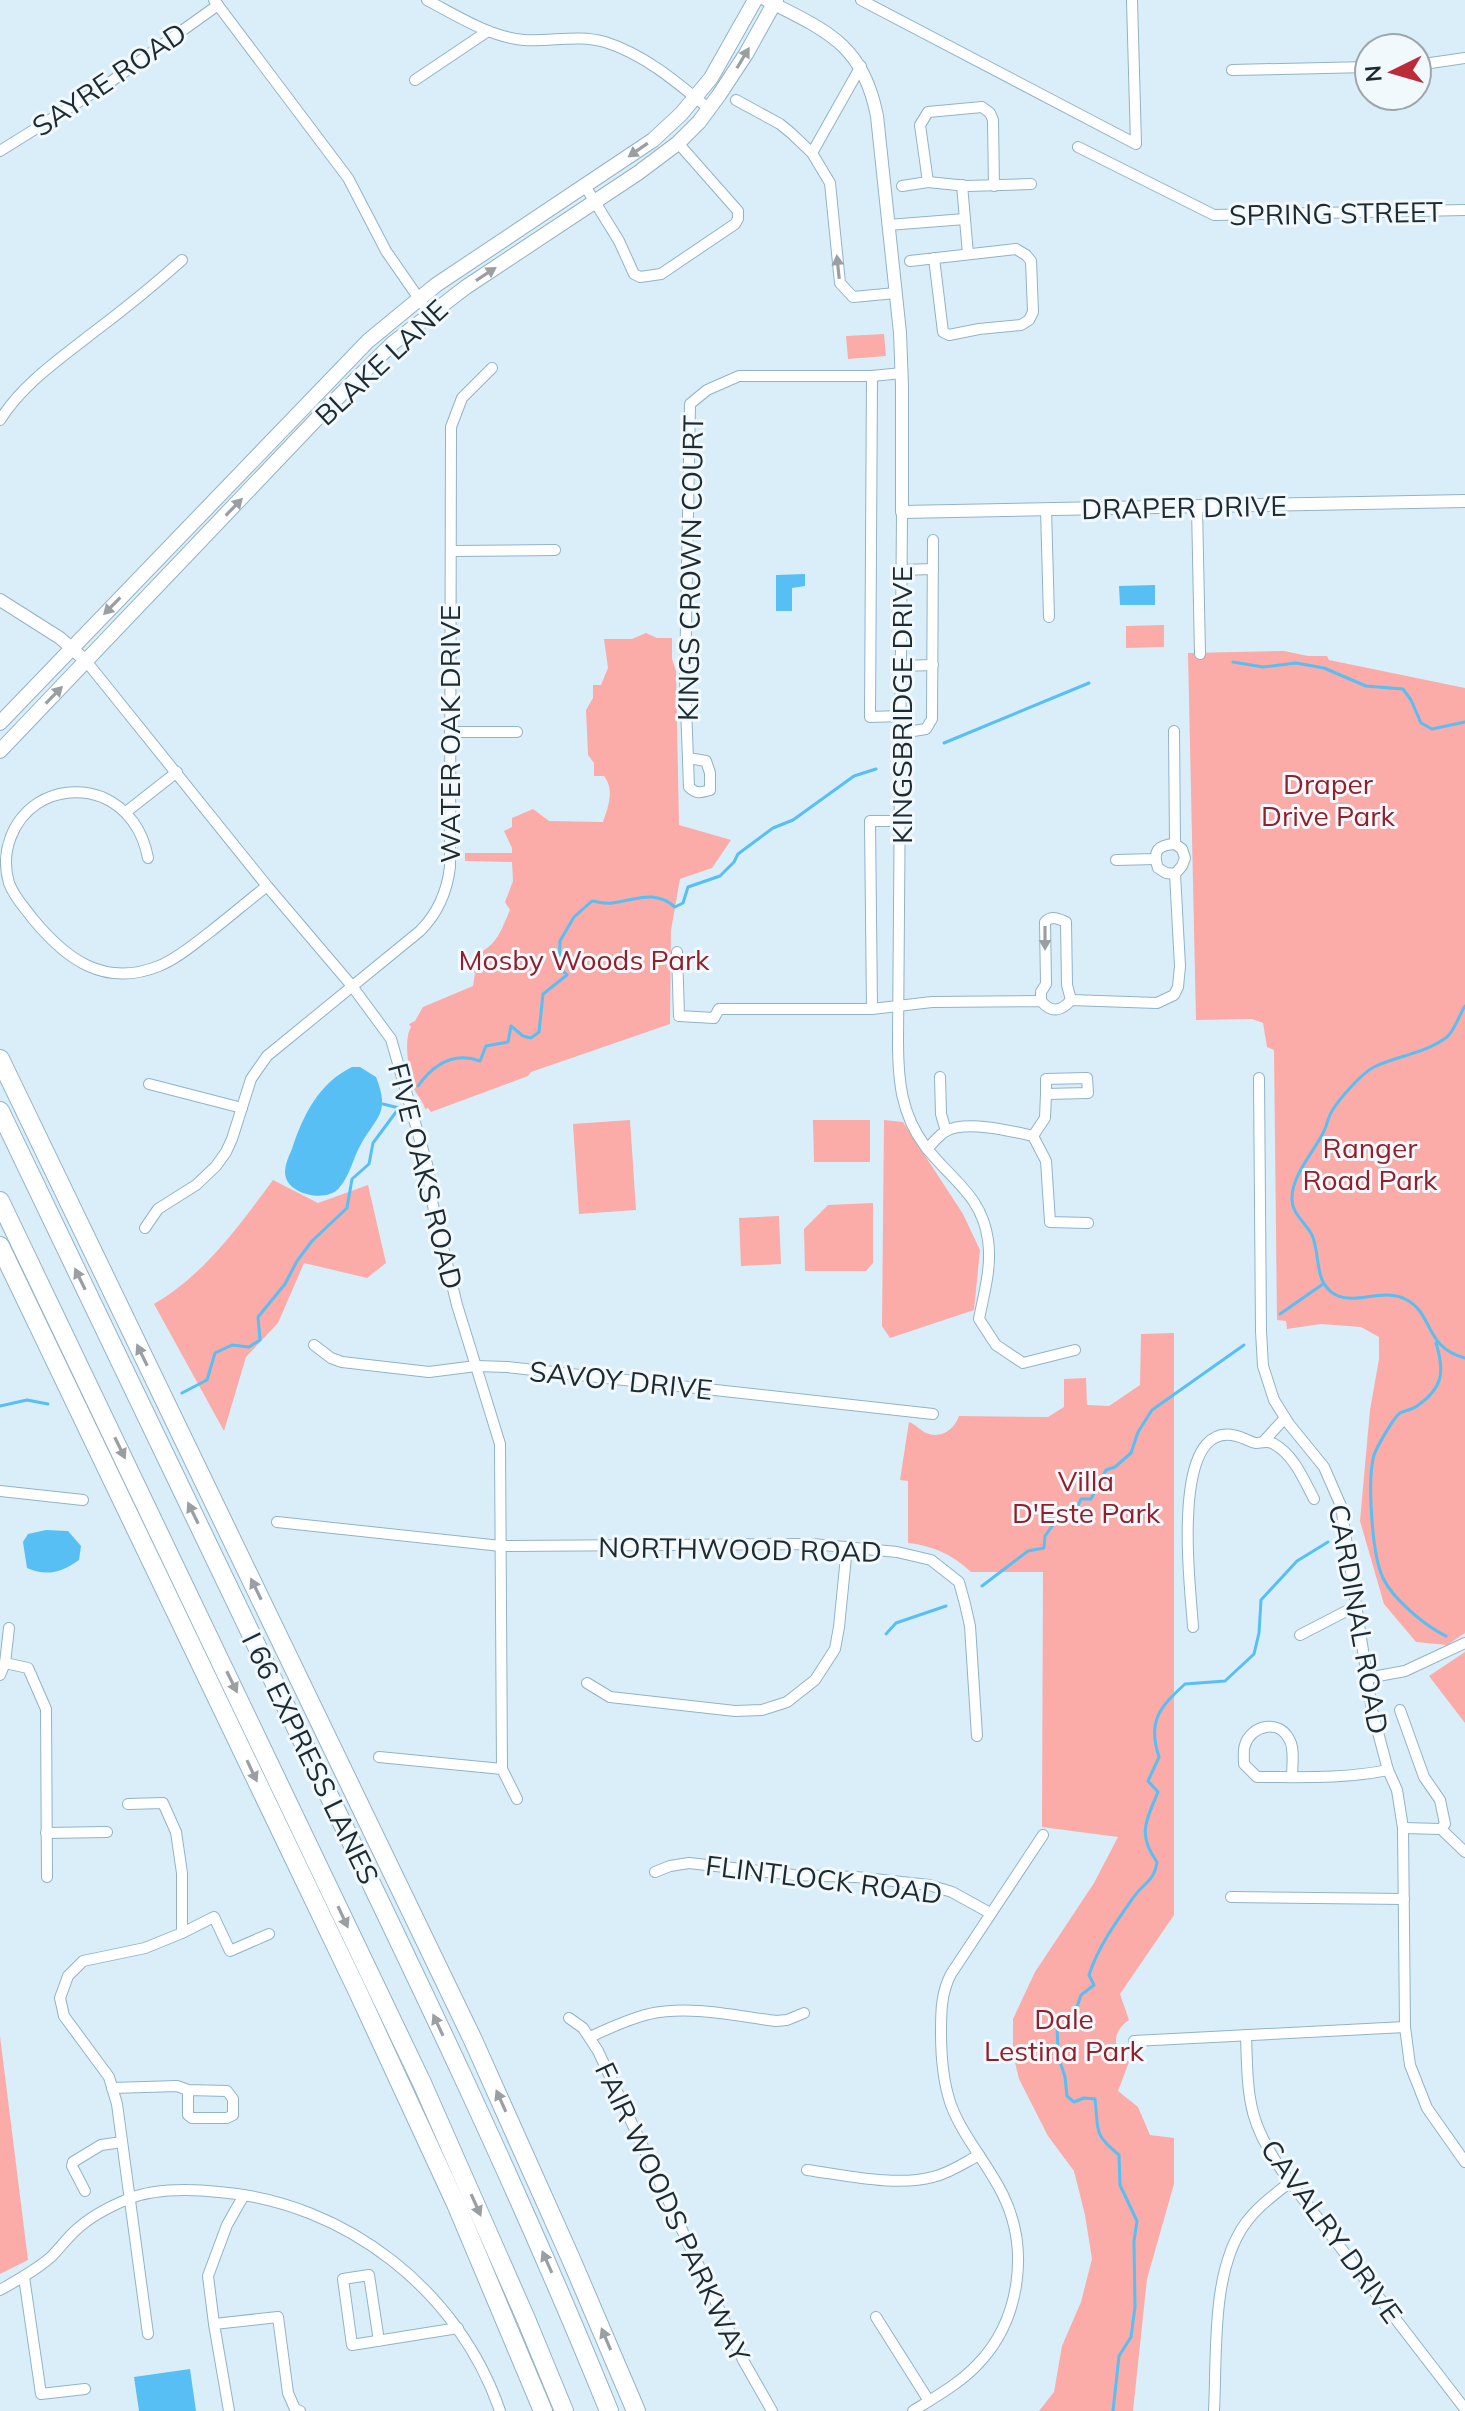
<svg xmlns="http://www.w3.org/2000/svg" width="1465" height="2411" viewBox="0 0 1465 2411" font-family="Mulish,sans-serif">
<rect width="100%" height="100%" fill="#daeefa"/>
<!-- green -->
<g fill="#fbaba8">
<polygon points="884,334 886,356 848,359 846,336"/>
<polygon points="1164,625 1164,647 1126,648 1126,626"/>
<path d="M646,633L657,638H672V659L676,671L679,825L731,840L712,868L680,879L671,930L670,1024L531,1072L528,1076L431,1112L428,1108L425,1109C423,1100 416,1095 413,1086C409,1070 403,1041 411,1027L409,1024L415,1021L423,1007L473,986L475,973L471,969L477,962L479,953C498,944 502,928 510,910L505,902L513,881L512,862L465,861V853H512V848L504,831L512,827V818L533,809L549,821L603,822C608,807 615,790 604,776H594V763L588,755L586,710L593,698V685H601L608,668L604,639H632Z"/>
<polygon points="1284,651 1308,656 1327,656 1329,660 1465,688 1465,1633 1447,1645 1416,1642 1384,1604 1360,1521 1370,1410 1379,1359 1379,1337 1361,1327 1321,1324 1287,1329 1286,1321 1277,1320 1274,1050 1267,1047 1263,1023 1252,1019 1196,1020 1188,653"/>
<polygon points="630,1120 636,1210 579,1214 573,1124"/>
<polygon points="813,1120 870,1120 870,1162 814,1162"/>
<polygon points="884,1120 903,1122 963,1214 980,1250 974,1310 890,1338 882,1326"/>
<path d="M273,1180L318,1203L368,1185L386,1263L367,1278L304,1263L278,1323L246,1357L224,1431L154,1304C204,1275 239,1226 273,1180Z"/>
<polygon points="873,1203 873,1263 866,1271 805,1271 804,1229 828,1205"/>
<polygon points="779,1216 781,1264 741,1266 739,1218"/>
<path d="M1174,1333V1915L1120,1994L1129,2020C1112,2031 1111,2050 1129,2062L1118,2091L1138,2107L1150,2135L1174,2138V2184L1147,2279L1133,2411H1039L1054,2392L1062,2346L1081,2302L1092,2259L1085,2215L1074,2171L1048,2136L1019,2079L1013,2054V2019L1035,1972L1094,1883L1118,1837L1042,1827L1043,1572H971C952,1554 933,1546 908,1543V1481L900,1480L909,1422C915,1424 920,1430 926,1433C941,1439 954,1430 959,1416L1048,1417L1064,1407V1379L1086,1378L1087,1405L1109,1406L1140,1385L1141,1334Z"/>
<polygon points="1465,1652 1465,1723 1429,1676"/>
<polygon points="0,2036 28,2260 0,2274"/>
</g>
<!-- water -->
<g fill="#57bff3">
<polygon points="805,574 805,586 792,588 792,611 776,611 776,575"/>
<polygon points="1155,585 1155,605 1120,605 1119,586"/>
<path d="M352,1067H360L376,1077C390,1113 378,1115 361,1144C353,1158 350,1176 339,1188C328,1202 292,1196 286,1178C283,1169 288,1158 292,1149C303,1115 319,1083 352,1067Z"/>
<path d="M46,1530L68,1531L81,1546L79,1560C62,1572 47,1577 27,1568L23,1542L28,1534Z"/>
<polygon points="190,2369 196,2411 139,2411 134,2377"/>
</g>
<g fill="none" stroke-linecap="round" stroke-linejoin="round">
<!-- stream -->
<g stroke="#57bff3" stroke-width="3">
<polyline points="1233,662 1263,667 1296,663 1324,668 1366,686 1403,689 1411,700 1421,723 1432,729 1465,722"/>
<polyline points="944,743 1089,683"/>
<path d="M1465,1006C1459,1015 1455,1030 1447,1037C1426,1053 1397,1056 1374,1067C1362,1073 1339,1099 1332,1111C1328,1117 1327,1126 1323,1133C1313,1153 1292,1175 1292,1198C1291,1213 1306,1223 1312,1235C1321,1255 1313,1283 1336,1295C1356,1305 1384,1287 1407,1300C1434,1315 1424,1347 1465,1358"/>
<path d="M418,1086C433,1065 453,1051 480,1061L486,1046L508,1042L511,1026L523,1036L531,1038L539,1032L543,994L567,975L559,967L560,941L574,917L592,901C599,902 606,904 612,903C636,900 654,889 675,907L683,903L688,887L720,876L734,862L738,854L773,828L793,820L854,776L876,769"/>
<polyline points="1280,1314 1323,1284"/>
<path d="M1436,1343C1445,1372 1443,1388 1417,1406C1412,1410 1405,1410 1400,1413C1393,1418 1377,1447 1374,1455C1367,1480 1372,1555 1383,1578C1393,1599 1425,1626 1446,1636"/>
<polyline points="182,1393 207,1380 215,1353 232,1345 249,1347 260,1340 258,1317 285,1284 297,1261 312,1241 347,1208 352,1179 369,1164 373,1143 399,1108 383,1104"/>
<polyline points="0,1406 27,1400 48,1404"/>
<polyline points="982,1586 1028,1551 1044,1548 1045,1536 1055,1522 1073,1517 1081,1499 1091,1499 1106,1470 1115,1467 1131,1453 1138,1432 1152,1410 1244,1345"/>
<polyline points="886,1634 896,1623 946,1606"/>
<path d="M1113,2411L1119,2356L1131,2337L1135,2307L1134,2241L1137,2221L1120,2185L1119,2155C1092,2133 1099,2130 1095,2099L1084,2098L1074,2102L1067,2096L1065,2077L1058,2056L1057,2022L1076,2010L1081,1995L1094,1985L1089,1975C1098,1947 1116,1922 1133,1898C1144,1882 1154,1882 1157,1862C1137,1834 1146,1821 1158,1792L1148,1781L1159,1757C1147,1721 1160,1707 1185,1684L1225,1681L1254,1654L1259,1633L1261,1600L1297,1561L1328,1542"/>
</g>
<!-- minor casing -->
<g stroke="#92b3c5" stroke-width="12">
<g id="minor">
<polyline points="214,0 348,178 386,251 429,313"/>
<path d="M427,0C457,16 490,37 524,40C551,42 578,34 605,42C644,54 678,83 709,109"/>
<polyline points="861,0 1136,144 1132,0"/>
<polyline points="1417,65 1465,58"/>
<polyline points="1232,70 1369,67"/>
<polyline points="415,80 488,31"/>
<polyline points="736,100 780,124 791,133 812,153 830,183 840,283 853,297 896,293"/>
<polyline points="1078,147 1214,215 1465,210"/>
<polyline points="0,151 109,83 218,5"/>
<polyline points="812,153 861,66"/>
<polyline points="928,182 920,125 928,112 982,107 990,113 993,120 994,186"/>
<polyline points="962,185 968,254"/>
<polyline points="585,186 619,241 634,274 640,277 661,274 735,224 738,219 738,211 678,143"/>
<polyline points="902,186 928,182 967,186 1031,184"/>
<polyline points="888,225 965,219"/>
<polyline points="910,261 1016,249 1026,255 1031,261 1033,312 1029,320 1021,325 979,329 949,335 943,332 934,258"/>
<polyline points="872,376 870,717 901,716"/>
<path d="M0,420C23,384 57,361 90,335C122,311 153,286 182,260"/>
<polyline points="1197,507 1200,654"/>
<polyline points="1046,509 1049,617"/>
<path d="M902,512L898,1041C898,1080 901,1114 925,1146C950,1179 982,1195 988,1240C992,1267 984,1293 979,1319L996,1345L1023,1363L1075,1350"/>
<polyline points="451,551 555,550"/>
<polyline points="902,570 933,569"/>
<polyline points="86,661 267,886 352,986 391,1039 428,1168 430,1193 457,1305 500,1444 502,1769 517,1799"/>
<polyline points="901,666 933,665"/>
<polyline points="450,732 517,732"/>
<polyline points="901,733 926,729 932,719 933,540"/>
<path d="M688,758L706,761L710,773V790C700,793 696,794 689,787L685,679L690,404L707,390L739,376H872L902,373"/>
<polyline points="126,812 177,772"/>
<path d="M1175,844C1158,845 1152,851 1158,868L1166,873L1175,874"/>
<path d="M148,858C143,831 128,808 102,797C81,789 57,791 38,803C12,820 0,853 9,883C14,897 24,907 33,919C66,959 104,988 159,966C178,958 194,944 210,932C229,917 248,901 267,886"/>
<polyline points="1116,860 1155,859"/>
<path d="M677,952L679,1016L714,1018L719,1009H872L932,1002L1041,1001C1051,1013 1061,1012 1071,1000L1157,1003L1174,995L1178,987L1180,966L1175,874L1182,866L1185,858L1182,849L1175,844L1174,731"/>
<path d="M1041,1001V992L1046,984L1045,922C1052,915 1059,919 1066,922L1067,985L1071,1000"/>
<polyline points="872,1009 870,821 899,821"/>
<polyline points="940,1077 941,1114 946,1131"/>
<polyline points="1259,1078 1261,1331 1263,1366 1274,1400 1289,1424 1324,1467 1341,1506 1372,1710 1388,1770 1397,1790 1403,1828 1405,2027 1410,2065 1427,2108 1465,2162"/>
<polyline points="149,1084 242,1108"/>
<polyline points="1033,1136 1045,1118 1046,1094 1088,1093 1087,1078 1046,1079 1046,1094"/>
<path d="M927,1149C933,1143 939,1135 946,1131C967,1120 1011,1131 1033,1136L1046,1161L1050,1222L1088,1223"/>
<path d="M145,1228L158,1209L196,1185L216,1166L226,1152L232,1139L251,1079L267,1056L420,931C438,913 447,892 450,867L451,427L462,398L492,368"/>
<polyline points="314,1345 331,1358 342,1362 429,1372 476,1366 507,1367 933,1414"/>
<polyline points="1264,1441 1285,1418"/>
<polyline points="0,1491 83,1500"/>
<polyline points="277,1522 501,1546 813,1544 897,1552 931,1560 959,1582 965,1604 970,1626 977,1736"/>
<path d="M1193,1627C1191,1590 1166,1404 1245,1439C1248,1440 1253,1443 1256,1443C1263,1443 1268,1440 1274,1444C1294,1455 1304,1480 1314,1499"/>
<polyline points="1300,1635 1356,1606"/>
<polyline points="5,1663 28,1668 46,1709 47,1877"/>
<polyline points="0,1675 5,1663 9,1628"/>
<polyline points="1367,1678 1405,1671 1465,1643"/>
<polyline points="587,1683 610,1697 735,1711 762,1710 787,1702 815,1680 835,1649 839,1627 847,1547"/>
<polyline points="1400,1710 1424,1777 1440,1800 1445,1824 1441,1829"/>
<polyline points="379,1757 502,1769"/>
<path d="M1292,1777C1292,1766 1295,1748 1289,1739C1279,1719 1251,1725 1245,1745C1243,1750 1244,1758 1244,1764L1257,1777C1301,1777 1345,1779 1388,1770"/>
<polyline points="128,1804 163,1803 176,1832 182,1873 182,1933 145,1948 83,1961 68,1976 60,1998 64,2016 109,2077 117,2104 148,2334"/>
<polyline points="1403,1828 1441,1829 1465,1852"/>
<polyline points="46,1833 107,1832"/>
<polyline points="655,1872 670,1866 689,1863 794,1875 856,1877 929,1885 952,1892 990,1913"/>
<polyline points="1231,1897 1404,1899"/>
<polyline points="182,1933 214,1917 230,1951 269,1934"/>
<polyline points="569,2018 583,2028 598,2051 743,2360 772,2411"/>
<path d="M1246,2035C1248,2103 1248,2125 1290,2182L1465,2409"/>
<path d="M590,2037C609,2028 629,2019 649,2014C690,2005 735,2016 776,2021L787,2020L804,2013"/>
<polyline points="1134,2041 1405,2027"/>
<polyline points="112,2088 177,2086 188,2090 227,2091 233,2099 233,2115 227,2118 192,2118 188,2115 188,2090"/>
<path d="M807,2170C845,2175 896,2187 933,2177C950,2173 964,2163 979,2155"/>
<polyline points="85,2191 72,2166 73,2162 101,2145 122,2142"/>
<polyline points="24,2277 41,2394 85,2389"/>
<path d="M0,2290C18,2280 36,2270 51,2257C60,2248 67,2238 76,2230C90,2217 111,2206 128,2199C156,2188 190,2189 219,2192C346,2202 459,2291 500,2411"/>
<polyline points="876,2317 929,2401"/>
<polyline points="214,2324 278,2317 288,2393 295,2409 300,2411"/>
<polyline points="379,2341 369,2275 343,2279 352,2345 458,2328"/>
<polyline points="229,2411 214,2324 208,2276 227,2225 244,2195"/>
<path d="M913,2411C935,2397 959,2384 977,2365C1020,2321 1030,2250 1003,2195C988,2164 963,2137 951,2105C943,2082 941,2057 941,2033C941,2012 941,1993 951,1974L1043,1835"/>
<path d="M1214,2411C1217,2354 1211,2271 1245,2224C1257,2207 1274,2195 1290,2182"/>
</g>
</g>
<!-- tertiary casing -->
<g stroke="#92b3c5" stroke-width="14">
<g id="tertiary">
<path d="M766,0C827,31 863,44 877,116L900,333L902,386V512L1465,501"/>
<polyline points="0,600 60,638 86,661"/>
</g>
</g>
<!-- secondary casing -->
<g stroke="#92b3c5" stroke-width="16">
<g id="secondary">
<polyline points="0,723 368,341 436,285 653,140 681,114 711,78 755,0"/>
<polyline points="0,751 328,407 393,343 466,287 638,173 678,143 699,122 719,95 746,54 776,0"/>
</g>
</g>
<!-- motorway casing -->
<g stroke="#92b3c5" stroke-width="20">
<g id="motorway">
<polyline points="0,1059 473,2040 571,2259 636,2411"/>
<path d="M0,1111C91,1302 182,1493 275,1684C391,1924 509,2164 609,2411"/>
<polyline points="0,1201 422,2083 526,2319 564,2411"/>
<polyline points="0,1246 358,1992 456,2204 543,2411"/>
</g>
</g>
<!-- minor -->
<use href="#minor" stroke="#fff" stroke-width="10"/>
<!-- tertiary -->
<use href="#tertiary" stroke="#fff" stroke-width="12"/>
<!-- secondary -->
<use href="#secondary" stroke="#fff" stroke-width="14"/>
<!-- motorway -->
<use href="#motorway" stroke="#fff" stroke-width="18"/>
</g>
<!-- one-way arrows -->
<defs><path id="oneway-solid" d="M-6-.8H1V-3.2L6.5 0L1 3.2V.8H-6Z" transform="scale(2)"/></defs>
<g fill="#999fa2">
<use href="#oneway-solid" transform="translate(743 58) rotate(-59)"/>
<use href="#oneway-solid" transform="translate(638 150) rotate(145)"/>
<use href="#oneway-solid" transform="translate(838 267) rotate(-96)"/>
<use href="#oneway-solid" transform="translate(486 274) rotate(-33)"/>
<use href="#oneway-solid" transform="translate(234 507) rotate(-46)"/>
<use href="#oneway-solid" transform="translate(112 606) rotate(134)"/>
<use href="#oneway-solid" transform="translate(54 695) rotate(-46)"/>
<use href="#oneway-solid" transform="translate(1045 938) rotate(90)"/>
<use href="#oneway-solid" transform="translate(80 1279) rotate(-116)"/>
<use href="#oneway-solid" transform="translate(142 1355) rotate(-116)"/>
<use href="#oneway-solid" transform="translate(120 1448) rotate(64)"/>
<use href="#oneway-solid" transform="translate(193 1513) rotate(-116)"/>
<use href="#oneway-solid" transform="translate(256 1589) rotate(-116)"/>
<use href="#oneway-solid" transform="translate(232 1682) rotate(64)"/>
<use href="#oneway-solid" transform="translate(252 1771) rotate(65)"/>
<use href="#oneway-solid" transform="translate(343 1917) rotate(65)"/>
<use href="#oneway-solid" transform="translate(438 2025) rotate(-115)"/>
<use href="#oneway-solid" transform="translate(501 2101) rotate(-114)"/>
<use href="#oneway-solid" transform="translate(476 2205) rotate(66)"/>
<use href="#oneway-solid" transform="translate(547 2262) rotate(-114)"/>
<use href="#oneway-solid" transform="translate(606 2339) rotate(-113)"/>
</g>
<g text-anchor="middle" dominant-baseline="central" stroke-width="6" stroke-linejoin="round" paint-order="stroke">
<!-- street labels -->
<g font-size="28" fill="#1d2a31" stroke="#f2f9fd">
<text transform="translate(109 79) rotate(-34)">SAYRE ROAD</text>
<text transform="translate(1336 213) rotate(-1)">SPRING STREET</text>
<text transform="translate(381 362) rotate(-43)">BLAKE LANE</text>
<text transform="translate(1184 507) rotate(-1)">DRAPER DRIVE</text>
<text transform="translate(690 568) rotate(-89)">KINGS CROWN COURT</text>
<text transform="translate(901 705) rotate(-90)">KINGSBRIDGE DRIVE</text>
<text transform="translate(449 734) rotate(-90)">WATER OAK DRIVE</text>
<text transform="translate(426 1176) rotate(76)">FIVE OAKS ROAD</text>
<text transform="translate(621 1380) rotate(6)">SAVOY DRIVE</text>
<text transform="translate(740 1549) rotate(1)">NORTHWOOD ROAD</text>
<text transform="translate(1359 1619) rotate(80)">CARDINAL ROAD</text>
<text transform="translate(311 1758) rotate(64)">I 66 EXPRESS LANES</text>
<text transform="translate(824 1879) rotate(7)">FLINTLOCK ROAD</text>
<text transform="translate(673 2212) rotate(65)">FAIR WOODS PARKWAY</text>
<text transform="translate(1332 2231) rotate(54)">CAVALRY DRIVE</text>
</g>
<!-- park labels -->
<g font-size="28" fill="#941f2a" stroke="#f2f9fd">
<text x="1328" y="783">Draper<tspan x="1328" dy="32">Drive Park</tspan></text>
<text x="584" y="959">Mosby Woods Park</text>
<text x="1370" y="1147">Ranger<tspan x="1370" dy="32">Road Park</tspan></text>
<text x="1086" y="1480">Villa<tspan x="1086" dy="32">D'Este Park</tspan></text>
<text x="1064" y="2018">Dale<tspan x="1064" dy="32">Lestina Park</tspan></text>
</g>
</g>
<!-- north arrow -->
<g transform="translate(1393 72) rotate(265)"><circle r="38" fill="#f2f9fd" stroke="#9da6ab" stroke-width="2"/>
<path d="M0-6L14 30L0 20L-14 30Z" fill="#bc2b38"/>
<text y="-12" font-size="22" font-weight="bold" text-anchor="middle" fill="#1d2a31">N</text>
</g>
</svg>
